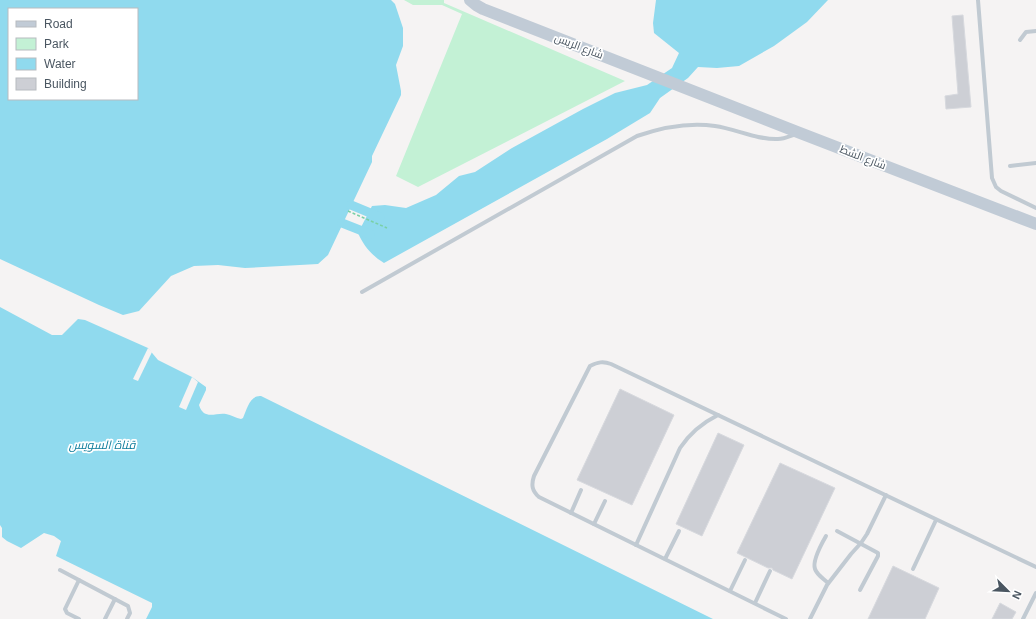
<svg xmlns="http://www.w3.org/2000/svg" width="1036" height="619" viewBox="0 0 1036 619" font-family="Arial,Cairo,sans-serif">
<rect width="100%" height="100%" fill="#f5f3f3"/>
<!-- green -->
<polygon fill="#c3f1d5" points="404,0 444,0 444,3 625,81 418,187 396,176 462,14 442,5 413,5"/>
<!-- water -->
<g fill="#90daee" fill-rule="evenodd">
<path d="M0,0H391L395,4L403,28V46L396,65L401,91V95L372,156V162L328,255L318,264L245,268L218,265L194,266L171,276L139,311L123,315L99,305L0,259ZM9,9H137V99H9Z"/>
<path d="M656,0H828L807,22L774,46L739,66L717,68L698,67L688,78L660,98L650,113L607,139L384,263C371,255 364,246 358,233L372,206L385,205L406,208L436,195L459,176L475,172L512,148L583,109L615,93L647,85L672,68L679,53L654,33L653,23Z"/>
<path d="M0,307L52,335H62L78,319L85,320L148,348L158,360L192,377L206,387V390L199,405C204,421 216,412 226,414C231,415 236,418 241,419L243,418C247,409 250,395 261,396L713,619H146L152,607V603L56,556L61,541L54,536L44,533L21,548L7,541L2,537V528L0,525Z"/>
</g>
<!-- pier -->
<g fill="#f5f3f3">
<polygon points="148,348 152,352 138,381 133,379"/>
<polygon points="192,377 198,382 186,410 179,407"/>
</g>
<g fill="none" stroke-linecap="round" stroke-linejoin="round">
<!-- canal -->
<g stroke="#90daee" stroke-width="9">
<polyline points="351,205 380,217"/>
<polyline points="342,223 370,234"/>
</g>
</g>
<!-- building -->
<g fill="#cdcfd5" stroke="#d7d9de">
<polygon points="963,15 971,107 946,109 945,96 958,94 952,16"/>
<polygon points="620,389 674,415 632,505 577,480"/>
<polygon points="718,433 744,445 702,536 676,524"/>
<polygon points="780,463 835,488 792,579 773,570 772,568 768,568 737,553"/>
<polygon points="893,566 939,588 925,619 868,619"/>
<polygon points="1000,603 1016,612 1012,619 992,619"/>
</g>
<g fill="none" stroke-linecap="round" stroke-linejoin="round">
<!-- path -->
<polyline stroke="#7ad0a6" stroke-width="1.5" stroke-dasharray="3 2" stroke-linecap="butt" points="348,211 387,228"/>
<!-- lane -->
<g stroke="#c1cad2" stroke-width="4">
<polyline points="978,0 992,178 996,187 1001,191 1036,208"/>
<polyline points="1020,40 1026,32 1036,31"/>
<polyline points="1010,166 1036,163"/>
<path d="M362,292L637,136C663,127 688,122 715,126C736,129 757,140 778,139C784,139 790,136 796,134"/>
<polyline points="571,513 581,490"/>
<polyline points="594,524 605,501"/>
<polyline points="837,531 878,553 878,556 860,590"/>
<path d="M826,536C822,543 812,561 815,569C817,575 824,579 828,583"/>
<path d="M636,545L680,448C690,433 702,423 718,415"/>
<polyline points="665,559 679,531"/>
<polyline points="913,569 936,520"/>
<polyline points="60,570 128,606 130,613 127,619"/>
<polyline points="730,591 745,560"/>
<polyline points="755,603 770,571"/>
<polyline points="79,619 67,613 65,609 79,580"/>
<polyline points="105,619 115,599"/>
<path d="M786,619L539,497C532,491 531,485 534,476L590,366C598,362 603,361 611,364L1036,567"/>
<polyline points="810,619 827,585 851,554 861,543 867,534 886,495"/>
<polyline points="1023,619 1036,593"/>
</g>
<!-- secondary -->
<polyline stroke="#c1cbd6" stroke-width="12" points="470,0 476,5 483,9 800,133 1036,224"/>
</g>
<g text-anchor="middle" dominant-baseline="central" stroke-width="3.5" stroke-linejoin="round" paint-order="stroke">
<!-- street labels -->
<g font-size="11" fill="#4a5661" stroke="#fff">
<text transform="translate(579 46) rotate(21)">شارع الريس</text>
<text transform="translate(863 157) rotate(21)">شارع الشط</text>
</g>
<!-- water labels -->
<g font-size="12" font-style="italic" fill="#0c7c9b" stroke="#fff">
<text x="102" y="445">قناة السويس</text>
</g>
</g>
<!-- legend -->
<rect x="8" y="8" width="130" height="92" fill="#ffffff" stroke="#b7bbc0"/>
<rect x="16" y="21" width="20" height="6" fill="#c1cbd6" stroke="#b7bbc0"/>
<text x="44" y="28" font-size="12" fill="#4a5661">Road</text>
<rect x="16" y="38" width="20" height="12" fill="#c3f1d5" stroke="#b7bbc0"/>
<text x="44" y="48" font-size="12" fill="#4a5661">Park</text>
<rect x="16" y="58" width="20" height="12" fill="#90daee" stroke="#b7bbc0"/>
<text x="44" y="68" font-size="12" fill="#4a5661">Water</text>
<rect x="16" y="78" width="20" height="12" fill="#cdcfd5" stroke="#b7bbc0"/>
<text x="44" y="88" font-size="12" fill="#4a5661">Building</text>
<!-- north arrow -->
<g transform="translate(1008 591) rotate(114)" stroke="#ffffff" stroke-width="3" paint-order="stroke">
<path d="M0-3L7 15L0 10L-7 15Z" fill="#4a5661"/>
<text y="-6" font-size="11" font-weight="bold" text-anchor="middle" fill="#4a5661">N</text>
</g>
</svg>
